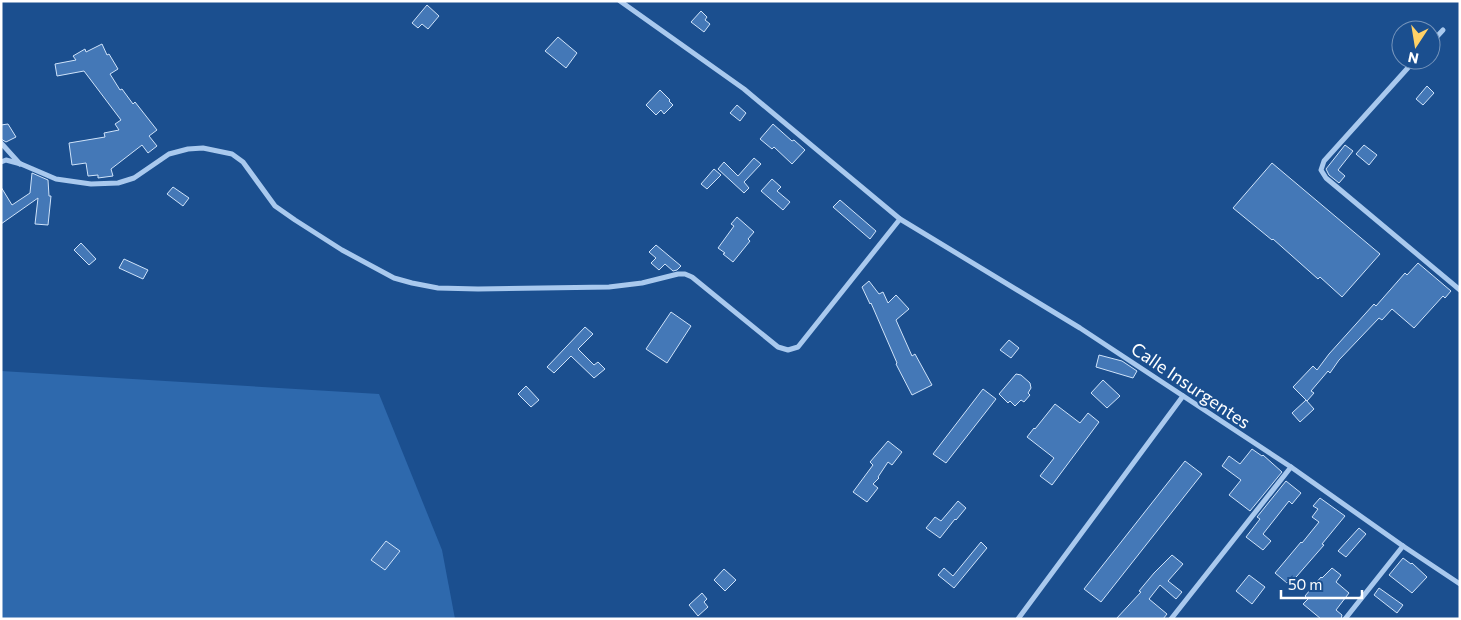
<svg xmlns="http://www.w3.org/2000/svg" width="1461" height="620" viewBox="0 0 1461 620" font-family="Commissioner,sans-serif">
<rect width="100%" height="100%" fill="#1b4f8f"/>
<!-- green -->
<polygon fill="#2e69ad" points="1,371 379,394 442,550 455,619 1,619"/>
<!-- building -->
<g fill="#4478b7" stroke="#cfe3fa">
<polygon points="427,5 439,16 428,29 422,24 418,28 412,23"/>
<polygon points="701,11 707,17 705,20 710,24 704,32 691,22"/>
<polygon points="558,37 577,53 566,68 545,51"/>
<polygon points="102,44 107,55 109,54 118,69 110,74 120,90 122,89 133,104 135,102 157,130 149,136 157,146 148,153 142,145 111,169 113,176 98,178 98,175 88,176 86,163 72,165 69,143 105,137 104,133 119,130 115,124 121,120 84,71 57,76 55,64 76,60 73,56 85,49 86,52"/>
<polygon points="1427,86 1434,93 1423,105 1416,99"/>
<polygon points="660,90 670,100 669,101 673,105 664,114 661,110 656,115 646,105"/>
<polygon points="737,105 746,113 740,121 730,113"/>
<polygon points="8,124 16,137 6,142 1,139 1,125"/>
<polygon points="773,124 792,141 794,140 805,150 792,164 774,147 772,149 760,139"/>
<polygon points="1345,145 1353,151 1338,170 1345,176 1339,183 1329,175 1326,169"/>
<polygon points="1364,145 1377,155 1369,165 1356,154"/>
<polygon points="754,158 761,164 744,182 749,188 744,193 718,169 724,162 738,176"/>
<polygon points="1272,163 1380,254 1342,297 1320,277 1318,279 1273,239 1272,240 1233,208"/>
<polygon points="714,169 721,175 707,189 701,184"/>
<polygon points="32,173 48,180 49,196 51,196 48,225 35,224 38,198 1,224 1,187 12,205 30,193"/>
<polygon points="772,179 781,187 777,191 790,202 783,210 761,191"/>
<polygon points="173,187 189,198 183,206 167,194"/>
<polygon points="840,200 876,231 870,239 833,207"/>
<polygon points="737,217 754,232 748,239 750,241 733,262 723,254 725,253 718,248 734,226 731,224"/>
<polygon points="81,243 96,259 89,265 74,250"/>
<polygon points="656,245 681,266 677,270 673,271 665,264 659,270 651,263 656,258 649,252"/>
<polygon points="124,259 148,270 143,279 119,268"/>
<polygon points="1418,263 1451,291 1445,298 1443,296 1414,328 1392,309 1382,320 1379,318 1339,360 1330,373 1328,371 1311,391 1314,393 1307,401 1293,387 1313,366 1317,370 1329,354 1374,304 1376,306 1405,273 1407,275"/>
<polygon points="869,281 879,294 883,292 888,303 896,295 909,309 896,320 912,356 915,354 932,385 912,395 896,364 897,363 871,303 870,304 862,287"/>
<polygon points="671,312 691,326 667,363 646,349"/>
<polygon points="585,327 593,334 578,349 594,365 598,362 605,369 594,378 571,356 554,373 547,367"/>
<polygon points="1009,340 1019,348 1011,358 1000,350"/>
<polygon points="1099,355 1122,361 1137,371 1133,378 1096,367"/>
<polygon points="1016,374 1021,375 1030,383 1031,388 1028,393 1030,395 1024,402 1021,400 1015,406 1010,401 1008,403 999,394"/>
<polygon points="1103,380 1120,396 1107,408 1091,393"/>
<polygon points="526,386 539,400 531,407 518,394"/>
<polygon points="983,389 996,399 946,463 933,454"/>
<polygon points="1306,400 1314,409 1300,422 1292,413"/>
<polygon points="1055,404 1080,423 1088,413 1099,422 1052,485 1040,476 1054,458 1027,437 1034,428 1035,429"/>
<polygon points="888,441 902,452 892,465 888,462 878,477 879,478 873,484 878,488 867,502 853,492 873,465 870,462"/>
<polygon points="1252,449 1262,456 1263,455 1282,472 1250,511 1229,495 1241,480 1222,466 1229,456 1240,464"/>
<polygon points="1185,461 1202,474 1101,602 1084,589"/>
<polygon points="1286,481 1301,493 1292,504 1289,501 1263,534 1271,541 1263,550 1246,537 1260,519 1257,517"/>
<polygon points="1320,498 1345,516 1322,544 1324,545 1317,553 1290,584 1288,582 1287,583 1275,573 1301,542 1302,543 1319,522 1312,517 1318,509 1313,506"/>
<polygon points="958,501 966,508 956,520 955,519 940,538 926,528 935,517 941,521"/>
<polygon points="1359,528 1366,534 1346,557 1338,551"/>
<polygon points="386,541 400,551 385,570 371,560"/>
<polygon points="981,542 987,548 954,588 938,575 944,568 953,576"/>
<polygon points="1172,555 1183,564 1168,581 1182,592 1176,599 1160,585 1149,599 1167,614 1163,619 1116,619 1141,592 1139,591 1154,573"/>
<polygon points="1403,558 1411,564 1412,563 1427,577 1412,593 1389,575"/>
<polygon points="1332,568 1341,575 1336,582 1349,593 1336,610 1342,615 1341,619 1321,619 1303,604 1308,599 1305,596 1321,577 1322,578"/>
<polygon points="724,569 736,580 725,591 714,580"/>
<polygon points="1249,575 1265,587 1252,604 1236,591"/>
<polygon points="1379,588 1403,605 1397,613 1374,595"/>
<polygon points="702,593 707,599 704,602 708,607 698,616 689,605"/>
</g>
<g fill="none" stroke-linecap="round" stroke-linejoin="round">
<!-- street -->
<g stroke="#a9c9ee" stroke-width="5">
<polyline points="620,1 744,89 900,219 1080,328 1291,467 1403,546 1460,584"/>
<polyline points="1431,43 1443,30"/>
<polyline points="1415,60 1324,161 1321,170 1326,178 1460,290"/>
<polyline points="1,143 20,164"/>
<polyline points="1,162 6,160 21,164 56,179 91,184 118,183 134,178 169,154 188,149 203,148 232,154 243,162 275,206 295,220 342,250 394,278 412,283 438,288 478,289 609,287 642,283 678,274 685,274 692,277 778,347 788,350 798,347 900,219"/>
<polyline points="1018,619 1183,396"/>
<polyline points="1171,619 1291,467"/>
<polyline points="1345,619 1403,546"/>
</g>
</g>
<g text-anchor="middle" dominant-baseline="central" stroke-width="4" stroke-linejoin="round" paint-order="stroke">
<!-- street labels -->
<g font-size="18" fill="#fff" stroke="#1b4f8f">
<text transform="translate(1191 385) rotate(34)">Calle Insurgentes</text>
</g>
</g>
<!-- border -->
<rect width="1461" height="620" fill="none" stroke="#ffffff" stroke-width="5"/>
<!-- north arrow -->
<g transform="translate(1416 45) rotate(192)"><circle r="24" fill="#1b4f8f" stroke="#7695bc"/>
<path d="M0-4L9 19L0 12L-9 19Z" fill="#ffd166"/>
<text y="-8" font-size="14" font-weight="bold" text-anchor="middle" fill="#ffffff">N</text>
</g>
<!-- scale -->
<path d="M1281 590v8h81v-8" fill="none" stroke="#ffffff" stroke-width="2.5"/>
<text x="1288" y="590" font-size="15" fill="#ffffff" stroke="#1b4f8f" stroke-width="4" paint-order="stroke">50 m</text>
</svg>
